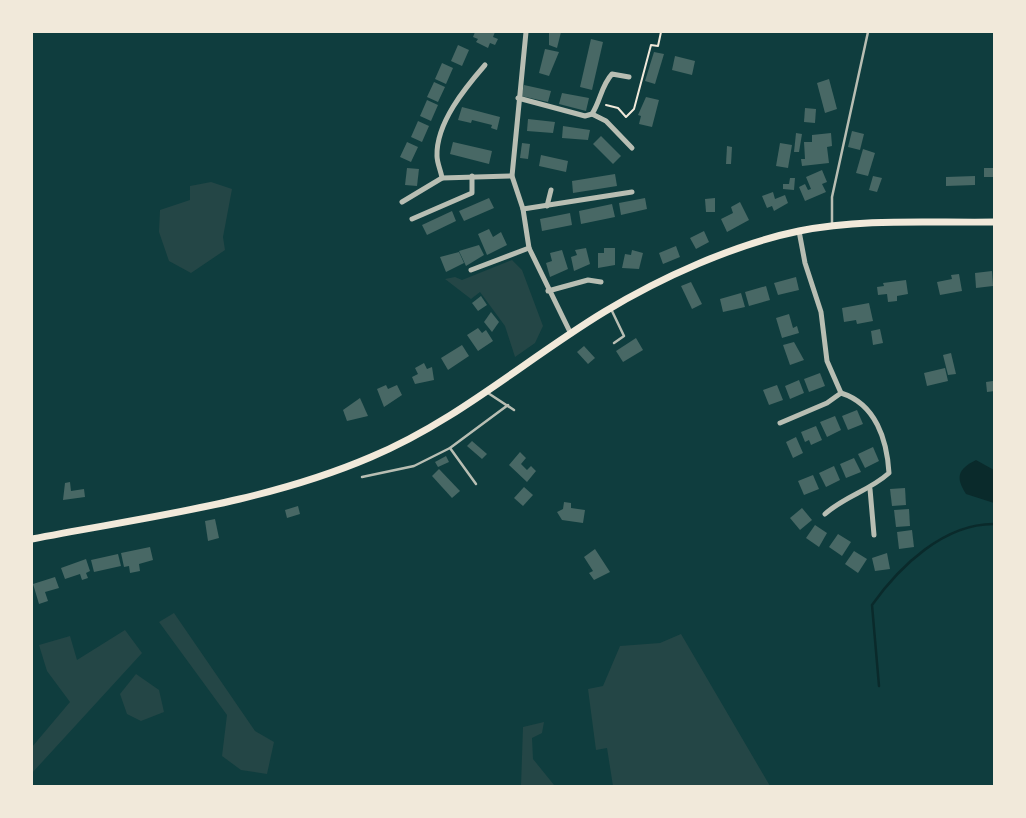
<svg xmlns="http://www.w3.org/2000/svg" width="1026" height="818" viewBox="0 0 1026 818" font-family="'Alegreya Sans',sans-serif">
<rect width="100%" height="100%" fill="#0f3d3e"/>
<!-- green -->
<g fill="#244646">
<polygon points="211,182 232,189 223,237 225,250 191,273 169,261 159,232 160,210 190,200 190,186"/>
<polygon points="512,260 522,270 543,326 535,343 515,357 505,326 480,292 471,299 445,279 455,277 462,280"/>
<polygon points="174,613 255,731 274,742 267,774 241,770 222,756 227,715 159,622"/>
<polygon points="125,630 142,653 32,773 32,747 70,702 47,671 39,645 70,636 77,660"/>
<polygon points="681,634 770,786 613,786 607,748 596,750 588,689 603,686 620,646 660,643"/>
<polygon points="136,674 159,690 164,712 141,721 127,714 120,694"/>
<polygon points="544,722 542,733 532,738 533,759 554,785 521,786 523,727"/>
</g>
<!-- water -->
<path fill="#0a2a2b" d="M976,460L994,470V503L966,494C955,477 958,469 976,460Z"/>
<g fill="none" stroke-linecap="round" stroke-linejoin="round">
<!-- stream -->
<path stroke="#0a2a2b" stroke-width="2.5" d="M879,686L872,605C899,567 944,523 995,524"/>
</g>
<!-- building -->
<g fill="#486865">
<polygon points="475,32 495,32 493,37 498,39 495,45 490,43 488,48 476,42 478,39 473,37"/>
<polygon points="549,32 561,32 557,48 549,45"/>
<polygon points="591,39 603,42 592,90 580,87"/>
<polygon points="458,45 469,50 462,66 451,61"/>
<polygon points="545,49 559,52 549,76 539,73"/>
<polygon points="654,52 664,54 655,84 645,81"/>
<polygon points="675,56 695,61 692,75 672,70"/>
<polygon points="442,63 453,68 446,84 435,79"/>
<polygon points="829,79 837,109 825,113 817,83"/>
<polygon points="434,82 445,87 438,102 427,97"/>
<polygon points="524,85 551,91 548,102 521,96"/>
<polygon points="562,93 589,98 586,111 559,104"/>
<polygon points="646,97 659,100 652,127 639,124 641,116 638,115"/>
<polygon points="427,100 438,105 431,121 420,116"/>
<polygon points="462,107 500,117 497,130 491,128 492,125 472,120 471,123 458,120"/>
<polygon points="805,108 816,109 815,123 804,122"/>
<polygon points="528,119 555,122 553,133 527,131"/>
<polygon points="418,121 429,126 422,142 411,137"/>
<polygon points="563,126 590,130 588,140 562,138"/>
<polygon points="852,131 864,134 860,150 848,147"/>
<polygon points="796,133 802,134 799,152 794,152"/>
<polygon points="831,133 832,146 827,147 829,163 802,166 801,159 805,159 804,142 812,142 812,135"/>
<polygon points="601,136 621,156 613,164 593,144"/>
<polygon points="407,142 418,147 411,162 400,157"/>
<polygon points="453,142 492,151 489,164 450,154"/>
<polygon points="522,143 530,144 528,159 520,158"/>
<polygon points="780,143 792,145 788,168 776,166"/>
<polygon points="727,146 732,147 731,164 726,164"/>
<polygon points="863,149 875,153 868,176 856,173"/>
<polygon points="541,155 568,161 566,172 539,166"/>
<polygon points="407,168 419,169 417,186 405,185"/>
<rect x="984" y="168" width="11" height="9"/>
<polygon points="822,170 827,182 822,184 826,192 805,201 799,187 805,184 808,190 811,189 806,177"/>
<polygon points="615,174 617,186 573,193 572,181"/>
<polygon points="873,176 882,178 877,192 869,190"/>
<polygon points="975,176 975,185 946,186 946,177"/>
<polygon points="790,178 795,178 794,190 783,189 783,184 789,184"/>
<polygon points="773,192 775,199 785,195 788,203 774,211 772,206 767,208 762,196"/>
<polygon points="489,198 494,208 464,221 459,211"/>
<polygon points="645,198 647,209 621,215 619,203"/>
<polygon points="715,198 715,212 706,212 705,199"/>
<polygon points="740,202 749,220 727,232 721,219 733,213 731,207"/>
<polygon points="612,204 615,217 581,224 579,211"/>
<polygon points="452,211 456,221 427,235 422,225"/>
<polygon points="570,213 572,225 542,231 540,219"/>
<polygon points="489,229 493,237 501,232 507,245 487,255 478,234"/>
<polygon points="704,231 709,242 696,249 690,238"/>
<polygon points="479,245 484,255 466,266 459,251"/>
<polygon points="676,246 680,257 663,264 659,253"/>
<polygon points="586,248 590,264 574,271 571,257 577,255 575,250"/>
<polygon points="604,248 615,248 615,265 598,268 598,253 604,253"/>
<polygon points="562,250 568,269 550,277 546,263 552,261 550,253"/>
<polygon points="632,250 643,253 639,269 622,268 625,254 631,255"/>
<polygon points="459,252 464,263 446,272 440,257"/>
<polygon points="992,271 993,286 976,288 975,273"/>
<polygon points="959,274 962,291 940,295 937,282 952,279 951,275"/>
<polygon points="796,277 799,290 778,295 774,283"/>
<polygon points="906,280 908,294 897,296 897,301 888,302 887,294 878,295 877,287 884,286 883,283"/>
<polygon points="691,282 702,304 692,309 681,286"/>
<polygon points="766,286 770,300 749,306 745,292"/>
<polygon points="741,293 745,307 723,312 720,299"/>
<polygon points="481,296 487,305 478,311 472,303"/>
<polygon points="869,303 873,321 857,324 856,320 844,322 842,308"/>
<polygon points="491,312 499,322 492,332 484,322"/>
<polygon points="789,314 793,328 797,326 799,333 782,338 776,318"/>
<polygon points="478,328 482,333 486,330 493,341 478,351 467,335"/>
<polygon points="880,329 883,343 873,345 871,331"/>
<polygon points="636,338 643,350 623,362 616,351"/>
<polygon points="794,342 804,360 790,365 783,345"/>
<polygon points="462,345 469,356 448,370 441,358"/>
<polygon points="584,346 595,358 588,364 577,352"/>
<polygon points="951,353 956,374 948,375 943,355"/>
<polygon points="424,363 427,369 432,367 434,380 415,384 412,377 418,374 415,368"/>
<polygon points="945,368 948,381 927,386 924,373"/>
<polygon points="820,373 825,386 809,392 804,379"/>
<polygon points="799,380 804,393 790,399 785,386"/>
<polygon points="993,381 995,391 987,392 986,382"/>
<polygon points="386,385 388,389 397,385 402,395 384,407 377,389"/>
<polygon points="777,385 783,400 769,405 763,390"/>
<polygon points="360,398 368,416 347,421 343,410"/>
<polygon points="857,410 863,424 848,430 842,416"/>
<polygon points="835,416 841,430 827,437 820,422"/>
<polygon points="816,426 822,440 811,445 809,440 805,442 801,432"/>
<polygon points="796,437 803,453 793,458 786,442"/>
<polygon points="472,441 487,454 482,459 467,446"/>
<polygon points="873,447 879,461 865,468 858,454"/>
<polygon points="520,452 526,458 521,464 527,470 531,466 536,471 527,482 509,465"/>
<polygon points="446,456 449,462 438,467 435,462"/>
<polygon points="854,458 861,472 846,478 840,464"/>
<polygon points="834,466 840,480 826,487 819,473"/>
<polygon points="439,469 460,491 452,498 432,476"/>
<polygon points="813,475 819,489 804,495 798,481"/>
<polygon points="70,482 71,491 84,489 85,497 63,500 65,483"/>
<polygon points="524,487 533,495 523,506 514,498"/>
<polygon points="905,488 906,505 892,506 890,489"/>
<polygon points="564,502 571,503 571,508 585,510 583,523 562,520 557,512 563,509"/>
<polygon points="298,506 300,514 287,518 285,510"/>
<polygon points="802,508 812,520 800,530 790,518"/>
<polygon points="909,509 910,526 896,527 894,510"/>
<polygon points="215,519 219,538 208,541 205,521"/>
<polygon points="815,525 827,533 819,547 806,538"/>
<polygon points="912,530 914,547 899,549 897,532"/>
<polygon points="838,534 851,542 842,556 829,547"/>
<polygon points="150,547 153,560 139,564 140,571 130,573 129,566 124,567 121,553"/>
<polygon points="595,549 610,572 594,580 589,573 593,571 584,557"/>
<polygon points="854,551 867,559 858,573 845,564"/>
<polygon points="887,553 890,569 875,571 872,558"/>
<polygon points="118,554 121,566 94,572 91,560"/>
<polygon points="86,559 90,571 86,573 88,578 82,580 80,574 65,579 61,568"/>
<polygon points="55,577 59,588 45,592 48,601 39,604 33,584"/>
</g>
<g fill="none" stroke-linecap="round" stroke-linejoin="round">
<!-- path -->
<polyline stroke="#f1e9da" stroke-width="2" points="606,105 618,108 626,117 634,109 651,45 658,46 661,32"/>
<!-- service -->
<g stroke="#b8beb3" stroke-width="2.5">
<polyline points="832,224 832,197 868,32"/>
<polyline points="612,311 624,336 614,343"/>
<polyline points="488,393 514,410"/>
<polyline points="450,448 476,484"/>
<polyline points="362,477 414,466 450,448 508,405"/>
</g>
<!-- minor -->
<g stroke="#b8beb3" stroke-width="5">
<polyline points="526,32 512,176 523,209 529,248 571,334"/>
<path d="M518,98L585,116L592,114C601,100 601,86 612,74L629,77"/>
<polyline points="592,114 606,121 632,148"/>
<path d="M442,178C441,171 437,163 437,156C436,123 465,88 485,65"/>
<polyline points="402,202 442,178 512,176"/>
<polyline points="547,206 551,190"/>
<polyline points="523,209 632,192"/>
<polyline points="412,219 472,193 472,176"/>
<path d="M799,231L805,263L821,312L827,361L841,393C876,404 887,440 889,473C869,491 845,496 825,514"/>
<polyline points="471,270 529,248"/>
<polyline points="548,291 588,280 601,282"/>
<polyline points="780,423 827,403 841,393"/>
<polyline points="870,489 874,535"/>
</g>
<!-- secondary -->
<path stroke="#f1e9da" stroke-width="7" d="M32,539C145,517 264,503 371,457C457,421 525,360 604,312C660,278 735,244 799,231C863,218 930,223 995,222"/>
</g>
<!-- border -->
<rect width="1026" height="818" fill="none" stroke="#f1e9da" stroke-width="66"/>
</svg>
